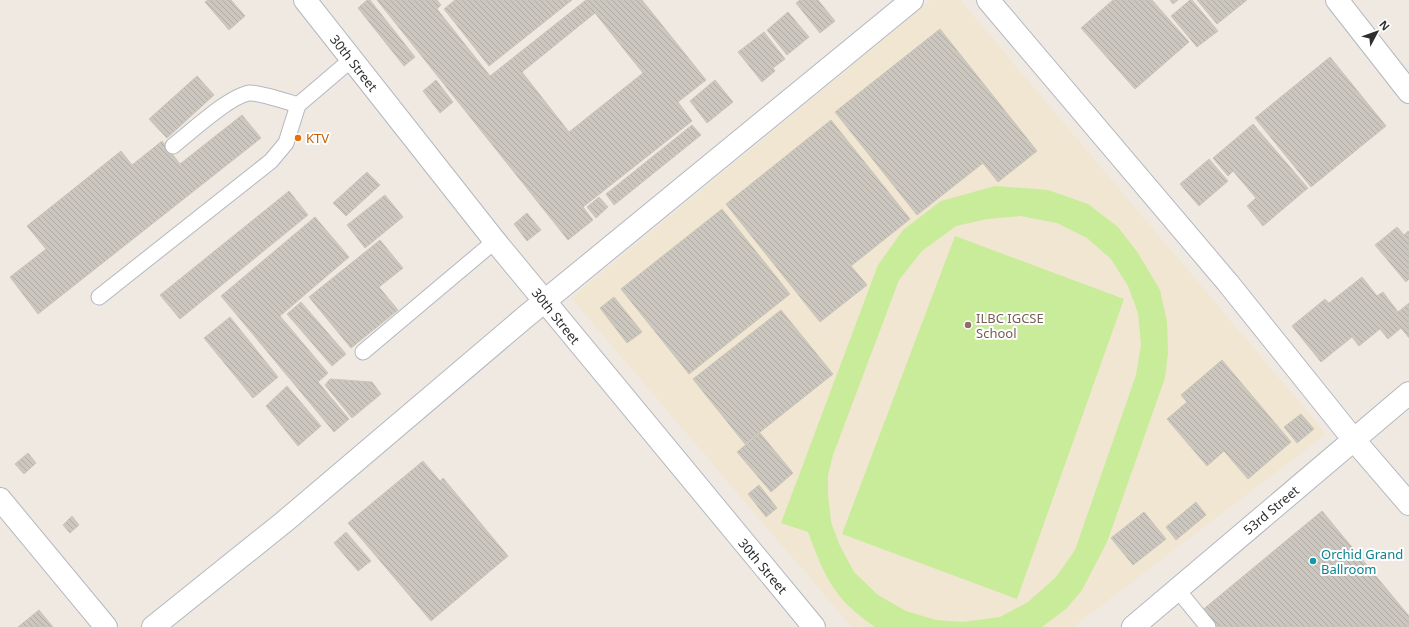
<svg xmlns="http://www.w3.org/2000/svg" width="1409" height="627" viewBox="0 0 1409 627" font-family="'Noto Sans',sans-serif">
<defs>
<pattern id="building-back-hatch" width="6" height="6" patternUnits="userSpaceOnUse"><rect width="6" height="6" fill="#cbc7bf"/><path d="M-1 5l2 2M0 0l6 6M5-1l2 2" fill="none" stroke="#afaba4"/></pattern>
</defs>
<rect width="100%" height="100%" fill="#efe9e1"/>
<!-- education -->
<polygon fill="#f0e6d1" points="931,0 960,0 1326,434 1073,627 852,627 571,298"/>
<!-- pitch -->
<g fill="#c9ec9a" fill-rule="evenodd">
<path d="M995,186L1048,190L1088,204L1118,227L1138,253L1160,290L1167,322L1168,353L1165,378L1107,542L1082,590L1066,609L1042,627H875C862,618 848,607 838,594C824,576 816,553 808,532L781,523L878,265L903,230L941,201ZM1020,216L1057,223L1087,238L1111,259L1128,286L1138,313L1141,345L1136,375L1075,550L1056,577L1028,602L1000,617L963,622L936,620L906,611L878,595L854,572L840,546L831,522L828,494V475L833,455L899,280L922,251L956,226L987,219Z"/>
<polygon points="955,236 1124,299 1017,599 842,534"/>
</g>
<!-- building -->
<g fill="url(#building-back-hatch)" stroke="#cbc5ba" fill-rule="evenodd">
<polygon points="208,0 231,0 245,16 229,30 205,2"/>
<polygon points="367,0 370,0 415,57 404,66 358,8"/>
<path d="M377,0H437L441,5L437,9L490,76L586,0H642L706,80L678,102L692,121L583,207L593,220L568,240ZM595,13L643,73L569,132L522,72Z"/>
<polygon points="455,0 572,0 489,66 444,9"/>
<polygon points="800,0 818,0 835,21 820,33 796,3"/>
<polygon points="1113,0 1152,0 1189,42 1135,89 1081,28"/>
<polygon points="1170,0 1178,0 1173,4"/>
<polygon points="1190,0 1192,0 1218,31 1197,47 1171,16"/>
<polygon points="1197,0 1247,0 1217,24"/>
<polygon points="788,12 809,37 787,55 767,30"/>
<polygon points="940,29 1037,151 998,182 983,163 917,215 835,112"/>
<polygon points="764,32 785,59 773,68 775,71 762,82 738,52"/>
<polygon points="1330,57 1386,126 1311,187 1255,118"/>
<polygon points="197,76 214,95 167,138 149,119"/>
<polygon points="436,80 453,102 440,113 423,91"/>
<polygon points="715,80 733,102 707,123 690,101"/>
<polygon points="242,115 261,138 38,314 10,277 46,249 27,226 121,151 132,165 162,141 180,164"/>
<polygon points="831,120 910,219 851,266 867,285 820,322 726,204"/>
<polygon points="1253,124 1308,188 1263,226 1247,206 1256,198 1233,171 1228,176 1213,158"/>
<polygon points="692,125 701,135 614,205 606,194"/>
<polygon points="1209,159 1228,181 1199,206 1180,184"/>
<polygon points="367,172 380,185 346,216 333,203"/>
<polygon points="289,191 308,215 180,319 160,295"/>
<polygon points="385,195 403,217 365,248 347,225"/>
<polygon points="599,197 608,207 596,218 587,207"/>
<polygon points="722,209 790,294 689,374 621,289"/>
<polygon points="527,213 541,230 527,241 514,224"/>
<polygon points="315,217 349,257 280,316 328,373 318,382 349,419 334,432 221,296"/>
<polygon points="1397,227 1404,235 1408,231 1409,232 1409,279 1406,282 1375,245"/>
<polygon points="380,240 403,268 379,287 398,310 351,348 309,297"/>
<polygon points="1362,277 1377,296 1383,292 1398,312 1409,303 1409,338 1401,328 1388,339 1380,329 1359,346 1352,337 1321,362 1292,326 1325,299 1329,303"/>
<polygon points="614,297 642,332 627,343 600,308"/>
<polygon points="301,302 346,354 332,366 287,314"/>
<polygon points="781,310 833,374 745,444 693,379"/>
<polygon points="230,317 278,377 253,398 204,338"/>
<polygon points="1222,360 1291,442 1248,479 1224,451 1207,466 1167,419 1187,402 1181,395"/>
<polygon points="330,379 372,382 381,394 352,418 325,385"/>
<polygon points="287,386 321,426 298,446 266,406"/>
<polygon points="1301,414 1314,429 1297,443 1284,427"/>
<polygon points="760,433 793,473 771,492 737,452"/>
<polygon points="28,453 36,463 24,474 15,464"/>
<polygon points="423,461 440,481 443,478 508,556 431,621 348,523"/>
<polygon points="759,485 777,508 766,517 748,494"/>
<polygon points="1196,502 1206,515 1176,540 1166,527"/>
<polygon points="1322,511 1409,616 1409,627 1212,627 1200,612"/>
<polygon points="1144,512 1166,539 1133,565 1111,538"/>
<polygon points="72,516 79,525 70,533 63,525"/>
<polygon points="346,532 371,561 358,571 334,543"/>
<polygon points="39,610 53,627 18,627"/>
</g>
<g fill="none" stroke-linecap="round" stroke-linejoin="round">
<!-- lane casing -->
<g stroke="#b4b7c1" stroke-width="17">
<g id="lane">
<path d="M173,146C191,132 228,97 249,93C258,92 288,102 298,105"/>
<polyline points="99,297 271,161 286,143 298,105 352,59"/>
<polyline points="363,352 495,241"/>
<polyline points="1177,589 1208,627"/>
</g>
</g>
<!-- street casing -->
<g stroke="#b4b7c1" stroke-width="24">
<g id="street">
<polyline points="988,0 1228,283 1354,440 1409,504"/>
<polyline points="1337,0 1409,92"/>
<polyline points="0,499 106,627"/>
<polyline points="153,627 284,522 524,318 912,0"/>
<polyline points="1133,627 1409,393"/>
</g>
</g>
<!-- secondary casing -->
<g stroke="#b4b7c1" stroke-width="24">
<polyline id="secondary" points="305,0 495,241 814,627"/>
</g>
<!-- lane -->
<use href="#lane" stroke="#fff" stroke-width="15"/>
<!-- street -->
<use href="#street" stroke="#fff" stroke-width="22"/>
<!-- secondary -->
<use href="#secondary" stroke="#fff" stroke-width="22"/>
</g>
<!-- markers -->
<circle fill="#e8710a" stroke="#fff" stroke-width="1.5" cx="298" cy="138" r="4"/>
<circle fill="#8d6e63" stroke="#fff" stroke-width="1.5" cx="968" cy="325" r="4"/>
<circle fill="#0f9aa8" stroke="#fff" stroke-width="1.5" cx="1313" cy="561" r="4"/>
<g text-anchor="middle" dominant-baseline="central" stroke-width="4" stroke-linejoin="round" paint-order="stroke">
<!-- street labels -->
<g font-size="13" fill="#2e2e2e" stroke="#fff">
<text transform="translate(354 63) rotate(52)">30th Street</text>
<text transform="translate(556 316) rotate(51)">30th Street</text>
<text transform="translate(1271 510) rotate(-40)">53rd Street</text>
<text transform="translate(763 566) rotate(50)">30th Street</text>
</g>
<!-- food labels -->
<g font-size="13" fill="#c56008" stroke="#fff" text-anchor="start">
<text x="306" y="138">KTV</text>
</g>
<!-- education labels -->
<g font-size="13" fill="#785e54" stroke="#fff" text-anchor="start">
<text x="976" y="318">ILBC IGCSE<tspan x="976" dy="15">School</tspan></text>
</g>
<!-- culture labels -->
<g font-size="13" fill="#0d838f" stroke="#fff" text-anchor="start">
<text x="1321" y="554">Orchid Grand<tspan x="1321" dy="15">Ballroom</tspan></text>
</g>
</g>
<!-- north arrow -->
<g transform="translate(1377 32) rotate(49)" stroke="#ffffff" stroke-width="3" paint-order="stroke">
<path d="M0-3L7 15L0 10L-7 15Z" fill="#2e2e2e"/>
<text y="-6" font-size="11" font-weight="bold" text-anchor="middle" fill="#2e2e2e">N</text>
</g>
</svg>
